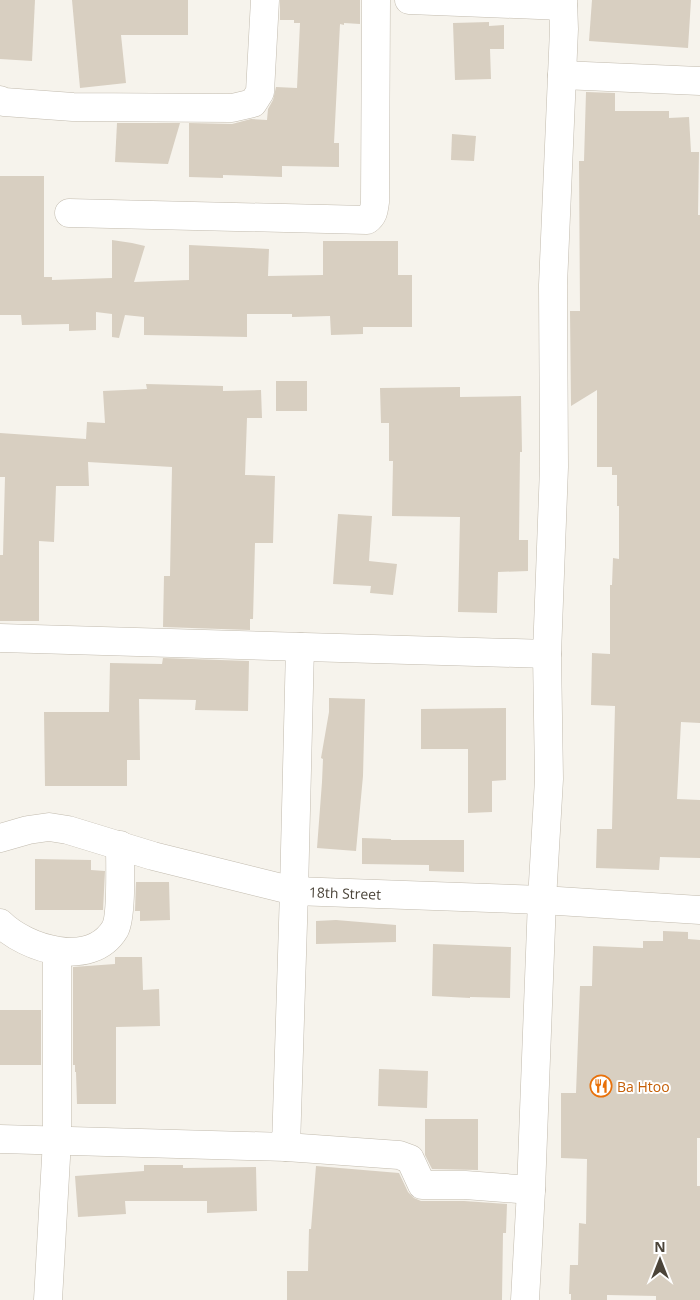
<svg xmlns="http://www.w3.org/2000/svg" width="700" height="1300" viewBox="0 0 700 1300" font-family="'Open Sans',sans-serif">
<rect width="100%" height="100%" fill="#f6f3ec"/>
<!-- building -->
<g fill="#d8cfc1">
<polygon points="0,0 35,0 32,61 0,59"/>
<polygon points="72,0 188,0 188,35 121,35 126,83 80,88"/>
<polygon points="280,0 360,0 360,24 344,23 344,25 340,24 334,143 339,143 339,167 282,166 282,177 223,175 223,178 189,177 189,123 232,124 251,119 267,120 268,109 273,100 276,87 297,88 300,23 294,23 294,20 280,20"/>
<polygon points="592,0 691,0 688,48 589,41"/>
<polygon points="489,22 489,26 504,25 504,49 490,49 491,79 455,80 453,23"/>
<polygon points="586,92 615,93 615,111 669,111 669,118 689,117 691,152 699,152 698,215 700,215 700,723 681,722 677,799 700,800 700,858 660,857 659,870 596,868 597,829 612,829 615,706 591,705 592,653 610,654 610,585 612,585 613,558 619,559 619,506 617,506 617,475 612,475 612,467 597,467 597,390 571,406 570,311 580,311 579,161 584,161"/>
<polygon points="117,123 180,123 168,164 115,162"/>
<polygon points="452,134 476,136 474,161 451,160"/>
<polygon points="0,176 44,176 44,277 52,277 52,280 112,278 112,240 132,243 145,246 134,282 189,280 189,245 269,249 268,276 323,275 323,241 398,241 398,275 412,275 412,327 363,327 363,334 331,335 330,316 292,317 292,314 247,314 247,337 144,335 144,317 125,315 119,338 112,337 112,314 96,312 96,330 69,331 69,324 22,325 21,315 0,315"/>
<rect x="276" y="381" width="31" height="30"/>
<polygon points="146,384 223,386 223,391 261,390 262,418 247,418 245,475 275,476 273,543 255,543 253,619 250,619 250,630 163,627 164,576 170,576 172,467 88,462 89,486 56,486 54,542 39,541 39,621 0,621 0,555 3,555 5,477 0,477 0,433 86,439 87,422 105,423 103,391 147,389"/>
<polygon points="460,387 460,397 521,396 522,452 520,452 519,540 528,540 528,571 498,572 497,613 458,612 460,517 392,516 393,461 389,461 389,423 381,423 380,388"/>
<polygon points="338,514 372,516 369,561 397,564 393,595 370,593 371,586 333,584"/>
<polygon points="163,658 249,661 248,711 195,710 196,700 139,699 140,760 127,760 127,786 45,786 44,712 109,712 110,663 162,664"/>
<polygon points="329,698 365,699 363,776 356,851 317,848 322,782 323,759 321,758 329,712"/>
<polygon points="506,708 506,780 492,781 492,812 468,813 468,749 421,749 421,709"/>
<polygon points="362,838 391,839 391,840 464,840 464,872 429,871 429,865 362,864"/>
<polygon points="35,859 91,860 91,870 105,871 103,910 35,910"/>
<polygon points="136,882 169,882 170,920 140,921 140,911 135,911"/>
<polygon points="336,920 396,925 396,942 316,944 316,921"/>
<polygon points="663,931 688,932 688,939 700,940 700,1138 697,1138 697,1186 700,1186 700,1300 656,1300 656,1296 607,1295 607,1300 571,1300 571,1294 569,1294 570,1265 578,1265 579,1223 586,1224 587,1159 561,1158 561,1093 576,1093 580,986 592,986 593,946 643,948 643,941 663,941"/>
<polygon points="433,944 511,947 510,998 470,997 470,998 432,996"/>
<polygon points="115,957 142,957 143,990 159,989 160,1026 116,1027 116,1104 77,1104 76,1072 75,1072 75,1065 73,1065 73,967 115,964"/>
<rect x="0" y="1010" width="41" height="55"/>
<polygon points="379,1069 428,1071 427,1108 378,1106"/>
<polygon points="425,1119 478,1119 478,1170 432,1169 425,1155"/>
<polygon points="144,1165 183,1165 183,1168 256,1167 257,1211 207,1213 207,1201 125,1201 126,1214 78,1217 75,1176 144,1171"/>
<polygon points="316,1166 399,1173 408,1192 414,1198 421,1201 464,1201 507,1204 506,1233 503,1233 502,1300 287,1300 287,1271 308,1271 309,1229 311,1229"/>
</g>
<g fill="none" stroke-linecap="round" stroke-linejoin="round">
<!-- minor casing -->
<g stroke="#c2bbae" stroke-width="29">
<g id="minor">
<polyline points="409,0 563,6"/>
<polyline points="562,75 700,81"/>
<polyline points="0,100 4,102 73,107 232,108 253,103 260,92 265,0"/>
<path d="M69,213L367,220C374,215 374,209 375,202L376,0"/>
<polyline points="0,638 547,654"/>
<polyline points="0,838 28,830 49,827 68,830 153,856 294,891 542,900 700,910"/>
<path d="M0,923C26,949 91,969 115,929C122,916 120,862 120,845"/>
<polyline points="0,1139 286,1147 294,891 300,647"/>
<polyline points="286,1147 399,1155 410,1159 422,1185 465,1185 531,1190"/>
<polyline points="48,1300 57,1140 57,952"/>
<polyline points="525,1300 531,1190 542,900 549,779 547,654 554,467 553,285 564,29 563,0"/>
</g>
</g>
<!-- minor -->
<use href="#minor" stroke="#fff" stroke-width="28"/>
</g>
<!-- icons -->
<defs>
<g id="restaurant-ring" transform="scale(1.125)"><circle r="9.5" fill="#fff" stroke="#e8710a" stroke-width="1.5"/><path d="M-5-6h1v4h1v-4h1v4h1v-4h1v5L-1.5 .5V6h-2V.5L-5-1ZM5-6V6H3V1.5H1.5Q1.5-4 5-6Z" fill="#e8710a"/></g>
</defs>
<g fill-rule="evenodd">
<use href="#restaurant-ring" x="601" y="1086"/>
</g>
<g text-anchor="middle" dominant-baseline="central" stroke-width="4" stroke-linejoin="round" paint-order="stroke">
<!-- street labels -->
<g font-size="14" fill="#4b4439" stroke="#fff">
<text transform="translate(345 893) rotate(2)">18th Street</text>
</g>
<!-- food labels -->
<g font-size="14" fill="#c56008" stroke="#fff" text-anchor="start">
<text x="617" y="1086">Ba Htoo</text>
</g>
</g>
<!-- north arrow -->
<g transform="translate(660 1260)" stroke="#ffffff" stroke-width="4" paint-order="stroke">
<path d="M0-4L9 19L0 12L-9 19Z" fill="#4b4439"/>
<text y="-8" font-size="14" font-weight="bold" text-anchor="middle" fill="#4b4439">N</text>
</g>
</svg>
